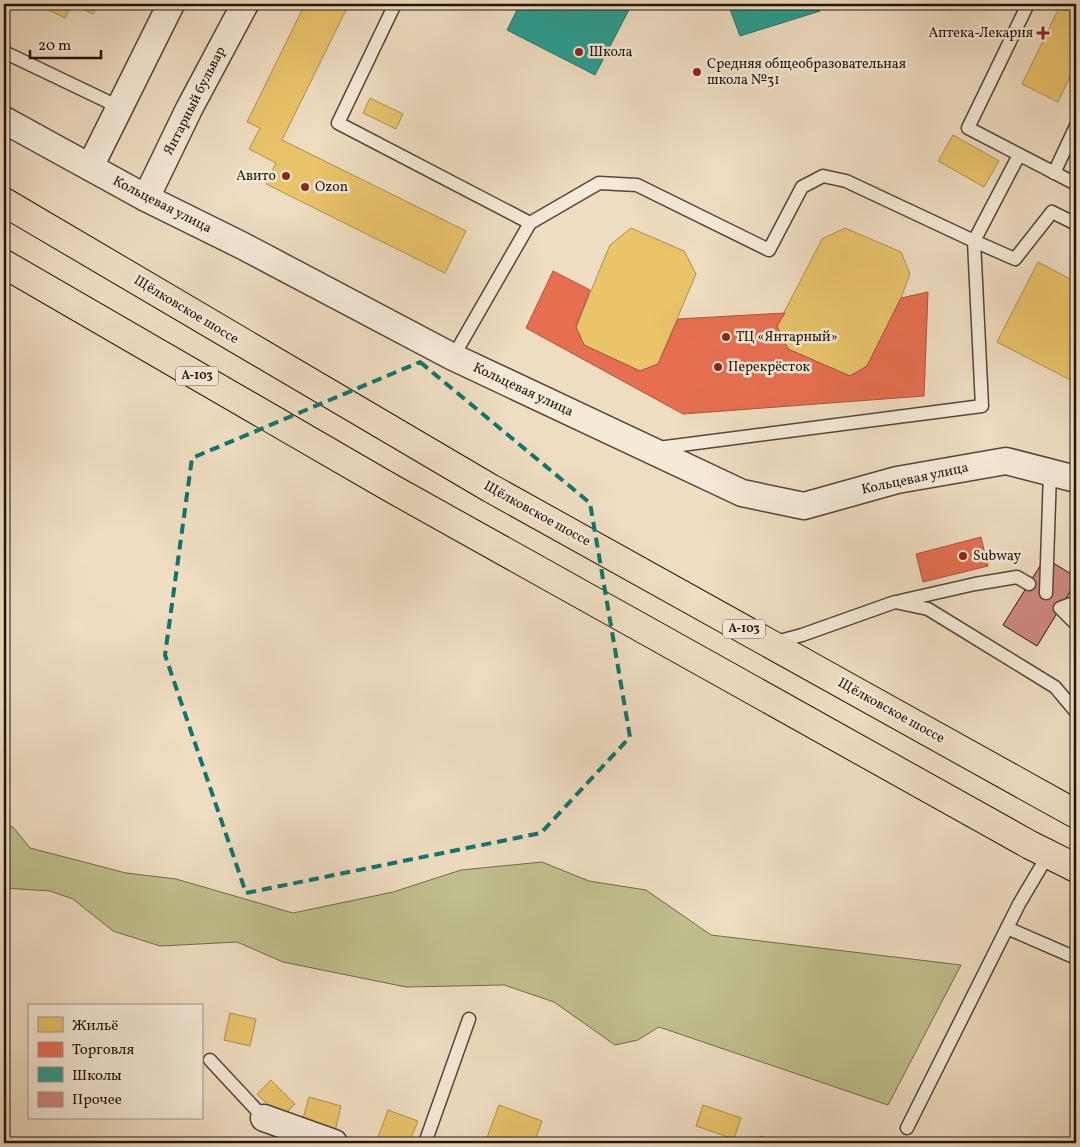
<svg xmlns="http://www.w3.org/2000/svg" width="1080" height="1147" viewBox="0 0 1080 1147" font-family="Vollkorn,serif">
<rect width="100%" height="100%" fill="#efddc1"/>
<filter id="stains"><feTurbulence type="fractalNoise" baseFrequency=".004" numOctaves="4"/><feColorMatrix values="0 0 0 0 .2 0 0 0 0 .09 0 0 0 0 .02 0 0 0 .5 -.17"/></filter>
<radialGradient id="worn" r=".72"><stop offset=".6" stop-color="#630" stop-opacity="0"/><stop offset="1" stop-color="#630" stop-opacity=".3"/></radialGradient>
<!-- green -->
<polygon fill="#c0bf8e" stroke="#706a4e" points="4,824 13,827 30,848 126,873 176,879 293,913 393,892 461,870 542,862 589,881 646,890 711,935 961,965 888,1105 659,1027 638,1040 615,1045 554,1002 504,985 406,987 283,962 237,942 160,946 113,931 73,899 50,891 4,888"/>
<!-- homes -->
<g fill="#e9c46a" stroke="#ad904e">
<polygon points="37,4 72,4 65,18"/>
<polygon points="72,4 99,4 93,14"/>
<polygon points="305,4 349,4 282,140 466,231 445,273 266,184 276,163 249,149 260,128 247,122"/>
<polygon points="1061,4 1076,4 1076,64 1058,102 1022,84"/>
<polygon points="370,98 403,114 396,129 363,113"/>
<polygon points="953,135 999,161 984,187 938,161"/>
<polygon points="631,228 684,251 696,274 658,364 640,371 584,345 576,327 610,245"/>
<polygon points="845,228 901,252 910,274 901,298 867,366 850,376 788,349 777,326 822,239"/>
<polygon points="1038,262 1076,282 1076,383 997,342"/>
<polygon points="230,1013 256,1019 250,1046 224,1040"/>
<polygon points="271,1080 295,1104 281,1118 257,1094"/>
<polygon points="309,1097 341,1106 335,1131 302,1122"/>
<polygon points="499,1105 542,1121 534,1143 485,1143"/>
<polygon points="703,1105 741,1118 734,1139 696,1126"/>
<polygon points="388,1110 418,1121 409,1143 376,1143"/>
<polygon points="760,1136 782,1143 758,1143"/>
</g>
<!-- shops -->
<g fill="#e76f51" stroke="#ab543d">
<polygon points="553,271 590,290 576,327 584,345 640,371 658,364 678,319 785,313 777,326 788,349 850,376 867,366 901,298 928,292 924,396 683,414 526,328"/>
<polygon points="981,537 988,566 923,582 916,554"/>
</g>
<!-- schools -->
<g fill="#2a9d8f" stroke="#277468">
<polygon points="520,4 632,4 595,75 507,30"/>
<polygon points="728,4 817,4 820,11 740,36"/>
</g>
<!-- building -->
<polygon fill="#ce8880" stroke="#20150d" points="1045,558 1076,577 1076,582 1037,646 1003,625"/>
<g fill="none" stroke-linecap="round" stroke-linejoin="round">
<!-- service casing -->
<g stroke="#54473a" stroke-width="15">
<g id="service">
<polyline points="395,4 338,123 530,223 453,357"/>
<polyline points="1028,4 968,128 1076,184"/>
<polyline points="4,52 119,107"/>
<polyline points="1054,173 1076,126"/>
<polyline points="530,223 599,183 637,185 769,250 802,187 823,176 846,181 974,241 1015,259 1052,212 1076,224"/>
<polyline points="658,448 982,406 974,241 1019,155"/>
<polyline points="1046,593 1050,472"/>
<polyline points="900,601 975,584 1017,577 1029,584"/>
<polyline points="1076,602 1060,608 1076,624"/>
<polyline points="772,643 802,635 895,602 928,609 1055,687 1076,712"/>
<polyline points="1007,928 1076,958"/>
<polyline points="210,1060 264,1118"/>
<polyline points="907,1128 1019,904 1045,860"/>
<polyline points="425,1143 469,1019"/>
</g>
</g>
<!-- minor casing -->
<g stroke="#54473a" stroke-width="29">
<g id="minor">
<polyline points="4,120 146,198 243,246 453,357 742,493 804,506 897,480 1006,461 1076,479"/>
<polyline points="90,167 171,4"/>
<polyline points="146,198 189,109 245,4"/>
<polyline points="264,1118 334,1143"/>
</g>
</g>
<!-- primary casing -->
<g stroke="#20150d" stroke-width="30">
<g id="primary">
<polyline points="4,202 490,488 1076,814"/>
<polyline points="4,264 391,488 1030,845 1076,868"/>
</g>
</g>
<!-- service -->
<use href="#service" stroke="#f5e9d7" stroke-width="12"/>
<!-- minor -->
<use href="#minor" stroke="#f5e9d7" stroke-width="26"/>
<!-- primary -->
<use href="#primary" stroke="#efddc1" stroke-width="28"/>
</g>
<!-- marked area -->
<path fill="none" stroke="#0f766e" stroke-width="4" stroke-dasharray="10 6" stroke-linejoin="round" d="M420,362L590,503L630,737L541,833L246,893L165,655L192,458Z"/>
<!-- markers -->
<g fill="#8f2418" stroke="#f5e9d7" stroke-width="2">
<path d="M1040.5 25.5h5v5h5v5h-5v5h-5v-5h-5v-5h5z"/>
<circle cx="579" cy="52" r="5"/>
<circle cx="697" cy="72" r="5"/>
<circle cx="286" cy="176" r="5"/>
<circle cx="305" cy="187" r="5"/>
<circle cx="726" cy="337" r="5"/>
<circle cx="718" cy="367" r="5"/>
<circle cx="963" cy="556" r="5"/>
</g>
<g text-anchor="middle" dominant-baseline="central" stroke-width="5" stroke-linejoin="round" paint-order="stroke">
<!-- shield labels -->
<g fill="#f5e9d7" stroke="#60554a" stroke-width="1">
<rect x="176" y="366.5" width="42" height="19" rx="4"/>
<rect x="723" y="619.5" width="42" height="19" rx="4"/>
</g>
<g font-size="12" font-weight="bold" fill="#20150d">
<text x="197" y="376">А-103</text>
<text x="744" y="629">А-103</text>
</g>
<!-- poi labels -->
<g font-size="14" fill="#20150d" stroke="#f5e9d7" text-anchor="start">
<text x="1033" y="33" text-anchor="end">Аптека-Лекарня</text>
<text x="589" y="52">Школа</text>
<text x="707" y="64">Средняя общеобразовательная<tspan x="707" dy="16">школа №31</tspan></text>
<text x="276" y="176" text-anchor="end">Авито</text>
<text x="315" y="187">Ozon</text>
<text x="736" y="337">ТЦ «Янтарный»</text>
<text x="728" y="367">Перекрёсток</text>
<text x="973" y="556">Subway</text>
</g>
<!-- street labels -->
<g font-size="14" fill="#20150d" stroke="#f5e9d7">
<text transform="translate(195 101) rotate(-63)">Янтарный бульвар</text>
<text transform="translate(162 205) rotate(27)">Кольцевая улица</text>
<text transform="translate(186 310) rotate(31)">Щёлковское шоссе</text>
<text transform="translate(523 390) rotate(25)">Кольцевая улица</text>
<text transform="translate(915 479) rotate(-12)">Кольцевая улица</text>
<text transform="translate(537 514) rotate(29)">Щёлковское шоссе</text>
<text transform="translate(891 711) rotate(29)">Щёлковское шоссе</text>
</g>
</g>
<!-- margin -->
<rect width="1080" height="1147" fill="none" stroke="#efddc1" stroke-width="20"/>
<rect x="5" y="5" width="1070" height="1137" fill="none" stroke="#20150d" stroke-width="2.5"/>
<rect x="10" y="10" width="1060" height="1127" fill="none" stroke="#20150d"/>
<!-- legend -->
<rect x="28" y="1004" width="175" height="115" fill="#f5e9d7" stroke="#a09486"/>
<rect x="38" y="1017" width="25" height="15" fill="#e9c46a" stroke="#a09486"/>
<text x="72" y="1030" font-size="15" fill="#20150d">Жильё</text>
<rect x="38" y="1042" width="25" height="15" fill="#e76f51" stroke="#a09486"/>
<text x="72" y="1054" font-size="15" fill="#20150d">Торговля</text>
<rect x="38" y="1067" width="25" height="15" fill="#2a9d8f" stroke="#a09486"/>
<text x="72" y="1080" font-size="15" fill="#20150d">Школы</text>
<rect x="38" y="1092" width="25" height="15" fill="#ce8880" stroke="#a09486"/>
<text x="72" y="1104" font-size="15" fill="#20150d">Прочее</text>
<!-- scale -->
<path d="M30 50v8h71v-8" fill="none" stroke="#20150d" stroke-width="2.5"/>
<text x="38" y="50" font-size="15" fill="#20150d" stroke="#f5e9d7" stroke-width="4" paint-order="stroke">20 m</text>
<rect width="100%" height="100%" filter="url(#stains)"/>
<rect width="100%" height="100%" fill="url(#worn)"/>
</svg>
